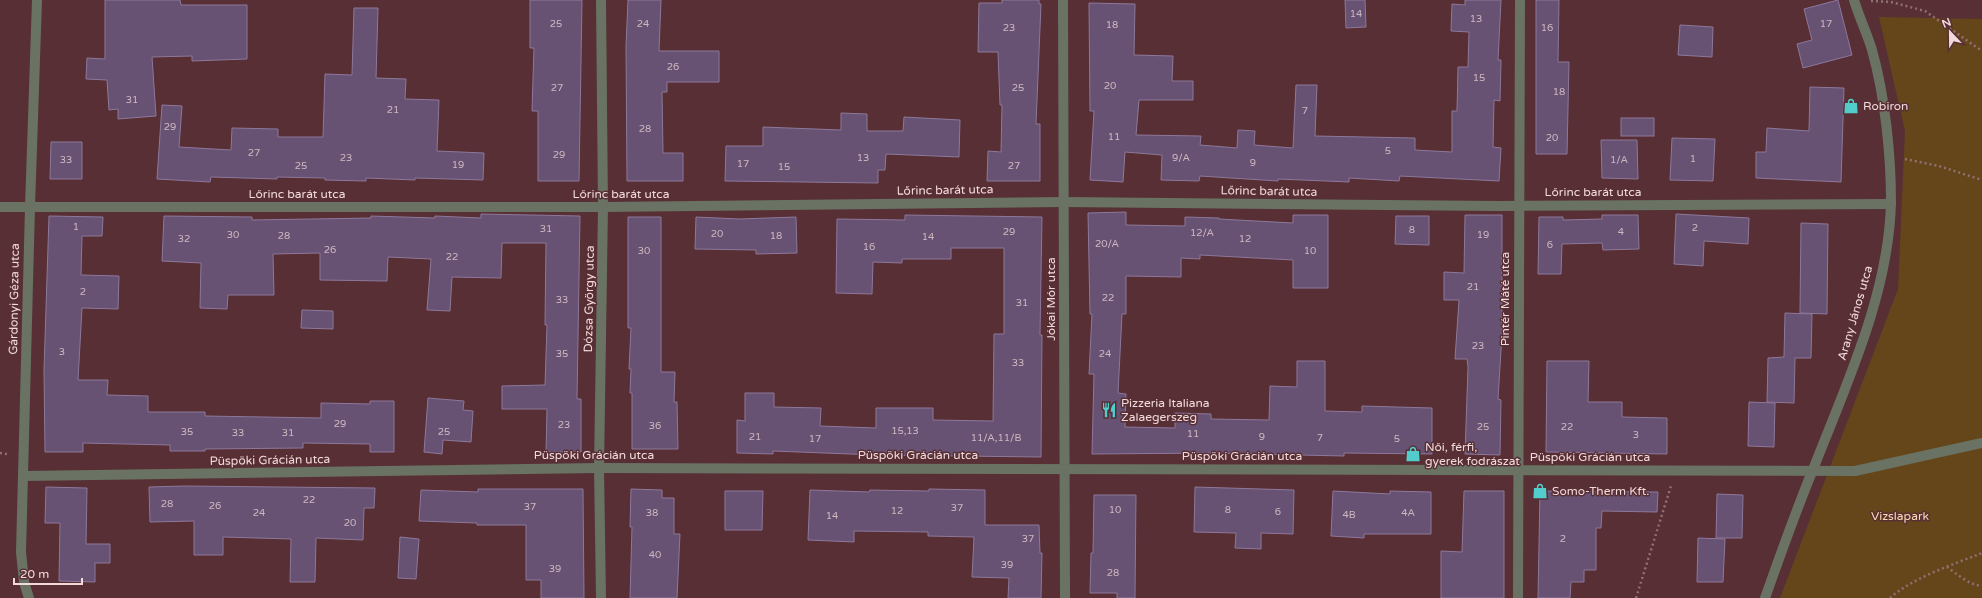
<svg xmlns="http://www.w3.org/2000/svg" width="1982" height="598" viewBox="0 0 1982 598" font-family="'Varela Round',sans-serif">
<rect width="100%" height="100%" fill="#572f34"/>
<!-- green -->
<polygon fill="#65461a" points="1879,17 1982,19 1982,598 1780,598 1898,289 1905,131"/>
<!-- building -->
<g fill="#675273" stroke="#8e789b">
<polygon points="105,0 180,0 181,5 247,5 247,59 192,61 192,56 152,57 156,116 118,119 118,109 109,110 107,80 86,79 87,58 105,59"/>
<polygon points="530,0 582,0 579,181 538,181 538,111 532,111 534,48 530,48"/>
<polygon points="628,0 661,0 659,51 719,51 719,82 667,82 667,92 662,92 663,153 683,153 683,181 627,181 626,46"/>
<polygon points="1002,0 1039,0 1039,4 1041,4 1036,124 1040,124 1040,181 987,181 988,151 1001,152 1002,105 1000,105 998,52 978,52 979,3 1002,3"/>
<polygon points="1345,0 1365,0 1366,27 1346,28"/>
<polygon points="1465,0 1501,0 1498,60 1501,60 1500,101 1494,100 1493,147 1501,148 1499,181 1400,176 1399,181 1349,178 1349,182 1278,179 1278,181 1200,176 1199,181 1161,180 1162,155 1125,152 1123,182 1090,180 1094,111 1090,111 1089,3 1135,4 1134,55 1173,56 1172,81 1193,81 1193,100 1139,100 1136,135 1201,136 1200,145 1237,148 1238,130 1255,131 1254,145 1293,148 1296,85 1317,85 1315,136 1415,138 1415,150 1452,152 1452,111 1457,111 1458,67 1468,67 1469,32 1451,31 1452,4 1465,5"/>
<polygon points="1536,0 1559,0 1558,62 1569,62 1567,154 1536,154"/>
<polygon points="1838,0 1852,55 1803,68 1797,44 1812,40 1804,9"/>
<polygon points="354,8 378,8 376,78 406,79 405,99 439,100 437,151 484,153 483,180 415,178 415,180 366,178 366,181 325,180 325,178 277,177 277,179 211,177 210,182 157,179 162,105 182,106 179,147 231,150 232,128 278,129 278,137 323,137 325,74 352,75"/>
<polygon points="1680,25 1713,27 1712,57 1678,55"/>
<polygon points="1810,87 1844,88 1841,182 1756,178 1756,152 1766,152 1767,128 1809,131"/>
<polygon points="841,113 867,114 867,131 903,131 904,117 960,120 959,157 886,154 885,170 878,170 878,183 725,181 726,146 763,146 763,127 841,130"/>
<rect x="1621" y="118" width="33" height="18"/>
<polygon points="1672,138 1715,139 1713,181 1670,180"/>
<polygon points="1601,140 1637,140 1638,179 1602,178"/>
<polygon points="51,142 82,142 82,179 50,179"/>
<polygon points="1126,212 1126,225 1185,226 1185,217 1219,218 1219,219 1293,223 1293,215 1328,215 1328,288 1293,288 1293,260 1200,255 1200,259 1181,258 1181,277 1126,276 1126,314 1122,314 1118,393 1126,394 1125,427 1175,428 1175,413 1211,414 1211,419 1269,420 1270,386 1297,387 1297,361 1325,361 1325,411 1362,412 1362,406 1432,408 1432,454 1344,453 1344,456 1210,453 1092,454 1094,374 1089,374 1092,314 1090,314 1088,213"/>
<polygon points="481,214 580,216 577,399 581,399 581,452 546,452 547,409 502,409 502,386 545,385 547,325 545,325 546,243 502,243 501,278 452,277 450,311 427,310 431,259 388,257 387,281 320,280 320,253 273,254 274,295 228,295 227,309 200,308 201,263 162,261 164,216 252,217 252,220 371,218 371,216 435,218 435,216 481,218"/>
<polygon points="1676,214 1749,218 1748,244 1704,241 1703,266 1674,264"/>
<polygon points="905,215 1042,217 1040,335 1042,335 1041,457 876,455 773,451 773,454 737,453 737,420 745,421 745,393 774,393 774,407 821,408 820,426 876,428 876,408 933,408 933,420 993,421 994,334 1004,334 1004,248 951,248 951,259 902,259 902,263 873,262 872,294 836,293 837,219 905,220"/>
<polygon points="1465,215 1502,215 1502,334 1498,399 1501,400 1500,455 1465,454 1468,367 1467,359 1455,359 1459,300 1444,300 1444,272 1464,273"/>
<polygon points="1602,215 1638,215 1639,249 1603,250 1602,243 1562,244 1561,274 1538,274 1539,217 1563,217 1563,220 1602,219"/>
<polygon points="49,216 103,217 102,236 82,236 81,275 119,276 118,309 82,308 78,380 108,380 107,395 148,396 148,412 205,412 205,416 321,418 321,403 370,404 370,401 394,401 394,452 370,452 370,444 303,443 303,448 205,449 205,451 170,451 170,445 83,443 83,452 45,452 44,370"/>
<polygon points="1396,216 1429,216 1429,245 1395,244"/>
<polygon points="628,217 661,217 661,372 675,372 674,402 677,402 678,449 632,449 632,393 630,393 631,369 629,369 631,328 628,328"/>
<polygon points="696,217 739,219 796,217 797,253 756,254 756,250 695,249"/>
<polygon points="1801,223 1828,224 1827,314 1800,313"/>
<polygon points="302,310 333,311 333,329 301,328"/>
<polygon points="1785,313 1812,314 1811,358 1795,358 1794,403 1767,402 1768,358 1784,357"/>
<polygon points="1547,361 1589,361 1588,402 1622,402 1622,417 1667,418 1667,454 1546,452"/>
<polygon points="428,398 464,401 463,410 473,411 471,442 443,440 442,454 424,452"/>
<polygon points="1749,402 1775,403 1774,447 1748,446"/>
<polygon points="185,486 375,488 374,508 364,508 363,540 316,538 315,582 290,582 291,539 223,537 223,555 194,555 194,521 150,522 149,487"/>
<polygon points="46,487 87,488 86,544 110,544 110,563 95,563 95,582 59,581 60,523 45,523"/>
<polygon points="1195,487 1294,490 1293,534 1261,533 1261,549 1235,548 1236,533 1194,532"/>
<polygon points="478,489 583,489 584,598 541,598 541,580 526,580 526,525 477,525 477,523 419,521 421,490 478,492"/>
<polygon points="631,489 662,490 662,498 674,498 674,534 680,534 677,598 630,598 632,527 630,527"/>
<polygon points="929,489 985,490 985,525 1039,525 1040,553 1042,553 1041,598 1008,598 1009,578 972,577 974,537 928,536 928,532 854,531 854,542 808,540 810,490 869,492 870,490 929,491"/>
<polygon points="725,491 763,491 762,530 725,530"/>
<polygon points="1333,491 1390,494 1390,491 1431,492 1431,534 1364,534 1364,538 1331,536"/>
<polygon points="1464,491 1504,491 1504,598 1441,598 1441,551 1462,552"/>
<polygon points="1540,491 1658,492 1657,512 1602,511 1601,528 1596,528 1596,570 1584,570 1584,582 1571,582 1570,598 1538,598"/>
<polygon points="1717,494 1743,495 1742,538 1716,538"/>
<polygon points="1094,495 1136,495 1135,598 1117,598 1117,593 1090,593 1091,553 1093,553"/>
<polygon points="400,537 419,539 416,579 398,578"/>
<polygon points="1698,538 1725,539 1723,582 1697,582"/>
</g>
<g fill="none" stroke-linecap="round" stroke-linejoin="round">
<!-- path -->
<g stroke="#916f72" stroke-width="2.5" stroke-dasharray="2 3" stroke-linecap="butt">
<polyline points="1871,1 1891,2 1925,11 1982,51"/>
<polyline points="1905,159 1939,166 1982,180"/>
<polyline points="0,453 7,454"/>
<path d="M1947,567C1956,573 1971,587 1982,585"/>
<polyline points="1636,598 1671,486"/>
<path d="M1890,598C1914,577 1952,565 1982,553"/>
</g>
<!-- minor -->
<g stroke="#697263" stroke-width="10">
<polyline points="1063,0 1065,598"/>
<polyline points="0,207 603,207 1064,202 1499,206 1891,204"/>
<polyline points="23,476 599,468 1855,471 1982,443"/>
<polyline points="29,598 24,582 21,552 30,207 37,0"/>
<polyline points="601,598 599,468 603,207 601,0"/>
<polyline points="1518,598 1520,0"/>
<path d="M1765,598C1780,556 1795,513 1812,472C1845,387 1889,295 1891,202C1891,155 1885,96 1872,50C1867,33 1859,17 1854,0"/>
</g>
</g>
<!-- icons -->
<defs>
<g id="shop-bare" transform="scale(1.2)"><path d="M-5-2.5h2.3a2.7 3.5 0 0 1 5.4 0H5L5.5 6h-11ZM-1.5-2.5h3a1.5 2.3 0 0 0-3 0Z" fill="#53cdcb" stroke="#572f34" stroke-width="2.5" paint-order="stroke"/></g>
<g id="restaurant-bare" transform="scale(1.2)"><path d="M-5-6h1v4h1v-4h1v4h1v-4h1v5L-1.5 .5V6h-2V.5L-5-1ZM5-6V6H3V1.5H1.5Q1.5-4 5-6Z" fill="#53cdcb" stroke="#572f34" stroke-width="2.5" paint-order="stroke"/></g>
</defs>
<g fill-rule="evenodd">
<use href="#shop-bare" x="1851" y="106"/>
<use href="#restaurant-bare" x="1109" y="410"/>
<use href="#shop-bare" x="1413" y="454"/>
<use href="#shop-bare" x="1540" y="491"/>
</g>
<g text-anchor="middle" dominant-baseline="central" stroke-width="3" stroke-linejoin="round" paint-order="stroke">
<!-- number labels -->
<g font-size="10" fill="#cfb7c0">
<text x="1356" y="14">14</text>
<text x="1476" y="19">13</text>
<text x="556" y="24">25</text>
<text x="643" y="24">24</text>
<text x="1826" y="24">17</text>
<text x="1112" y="25">18</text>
<text x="1009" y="28">23</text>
<text x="1547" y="28">16</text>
<text x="673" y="67">26</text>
<text x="1479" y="78">15</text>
<text x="1110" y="86">20</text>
<text x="557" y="88">27</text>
<text x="1018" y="88">25</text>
<text x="1559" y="92">18</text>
<text x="132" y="100">31</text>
<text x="393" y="110">21</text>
<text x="1305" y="111">7</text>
<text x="170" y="127">29</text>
<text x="645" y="129">28</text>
<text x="1114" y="137">11</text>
<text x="1552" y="138">20</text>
<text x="1388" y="151">5</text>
<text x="254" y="153">27</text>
<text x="559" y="155">29</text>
<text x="346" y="158">23</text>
<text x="863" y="158">13</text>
<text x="1181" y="158">9/A</text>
<text x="1693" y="159">1</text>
<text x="66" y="160">33</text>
<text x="1619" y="160">1/A</text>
<text x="1253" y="163">9</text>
<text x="743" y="164">17</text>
<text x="458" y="165">19</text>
<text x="301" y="166">25</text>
<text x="1014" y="166">27</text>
<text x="784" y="167">15</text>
<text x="76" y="227">1</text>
<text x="1695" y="228">2</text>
<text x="546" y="229">31</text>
<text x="1412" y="230">8</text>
<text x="1009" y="232">29</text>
<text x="1621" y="232">4</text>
<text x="1202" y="233">12/A</text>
<text x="717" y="234">20</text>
<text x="233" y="235">30</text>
<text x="1483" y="235">19</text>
<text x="284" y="236">28</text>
<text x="776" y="236">18</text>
<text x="928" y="237">14</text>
<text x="184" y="239">32</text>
<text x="1245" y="239">12</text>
<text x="1107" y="244">20/A</text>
<text x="1550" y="245">6</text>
<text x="869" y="247">16</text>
<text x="330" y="250">26</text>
<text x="644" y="251">30</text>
<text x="1310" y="251">10</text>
<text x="452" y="257">22</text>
<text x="1473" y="287">21</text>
<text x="83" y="292">2</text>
<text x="1108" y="298">22</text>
<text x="562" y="300">33</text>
<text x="1022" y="303">31</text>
<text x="1478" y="346">23</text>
<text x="62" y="352">3</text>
<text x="562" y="354">35</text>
<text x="1105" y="354">24</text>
<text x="1018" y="363">33</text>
<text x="340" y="424">29</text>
<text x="564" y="425">23</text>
<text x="655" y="426">36</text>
<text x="1483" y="427">25</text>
<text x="1567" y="427">22</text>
<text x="905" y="431">15,13</text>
<text x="187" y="432">35</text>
<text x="444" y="432">25</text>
<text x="238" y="433">33</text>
<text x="288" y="433">31</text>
<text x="1193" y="434">11</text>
<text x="1636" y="435">3</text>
<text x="755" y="437">21</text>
<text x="1262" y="437">9</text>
<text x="996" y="438">11/A,11/B</text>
<text x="1320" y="438">7</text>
<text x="815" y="439">17</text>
<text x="1397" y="439">5</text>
<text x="309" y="500">22</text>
<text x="167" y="504">28</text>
<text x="215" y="506">26</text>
<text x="530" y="507">37</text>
<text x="957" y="508">37</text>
<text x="1115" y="510">10</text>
<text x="1228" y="510">8</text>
<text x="897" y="511">12</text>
<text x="1278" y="512">6</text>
<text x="259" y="513">24</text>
<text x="652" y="513">38</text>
<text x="1408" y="513">4A</text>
<text x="1349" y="515">4B</text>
<text x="832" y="516">14</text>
<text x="350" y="523">20</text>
<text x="1028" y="539">37</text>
<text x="1563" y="539">2</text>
<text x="655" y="555">40</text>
<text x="1007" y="565">39</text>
<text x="555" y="569">39</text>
<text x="1113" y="573">28</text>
</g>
<!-- poi labels -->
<g font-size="12" fill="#f2d9da" stroke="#572f34" text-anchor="start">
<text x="1863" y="106">Robiron</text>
<text x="1121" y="403">Pizzeria Italiana<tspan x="1121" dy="14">Zalaegerszeg</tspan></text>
<text x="1425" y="447">Női, férfi,<tspan x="1425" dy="14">gyerek fodrászat</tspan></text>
<text x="1552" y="491">Somo-Therm Kft.</text>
</g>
<!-- street labels -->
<g font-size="12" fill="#f2d9da" stroke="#572f34">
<text transform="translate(945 190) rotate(-1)">Lőrinc barát utca</text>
<text transform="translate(1269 191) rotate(1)">Lőrinc barát utca</text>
<text x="1593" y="192">Lőrinc barát utca</text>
<text x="297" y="194">Lőrinc barát utca</text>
<text x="621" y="194">Lőrinc barát utca</text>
<text transform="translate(14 299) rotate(-89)">Gárdonyi Géza utca</text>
<text transform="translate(589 299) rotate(-89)">Dózsa György utca</text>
<text transform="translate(1051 299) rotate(-90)">Jókai Mór utca</text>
<text transform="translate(1505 299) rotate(-90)">Pintér Máté utca</text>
<text transform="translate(1855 313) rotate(-74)">Arany János utca</text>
<text x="594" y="455">Püspöki Grácián utca</text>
<text x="918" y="455">Püspöki Grácián utca</text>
<text x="1242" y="456">Püspöki Grácián utca</text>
<text x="1590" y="457">Püspöki Grácián utca</text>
<text transform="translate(270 460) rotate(-1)">Püspöki Grácián utca</text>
</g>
<!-- park labels -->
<g font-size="12" fill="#fddaaf" stroke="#572f34">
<text x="1900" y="516">Vizslapark</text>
</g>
</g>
<!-- north arrow -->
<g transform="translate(1950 32) rotate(338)" stroke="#572f34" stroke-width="3" paint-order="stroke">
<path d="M0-3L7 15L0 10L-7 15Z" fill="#f2d9da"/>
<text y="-6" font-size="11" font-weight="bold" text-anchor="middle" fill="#f2d9da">N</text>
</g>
<!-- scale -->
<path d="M14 578v6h68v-6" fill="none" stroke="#f2d9da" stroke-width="2"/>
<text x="20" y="578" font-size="12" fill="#f2d9da" stroke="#572f34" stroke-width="3" paint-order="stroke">20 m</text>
</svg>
